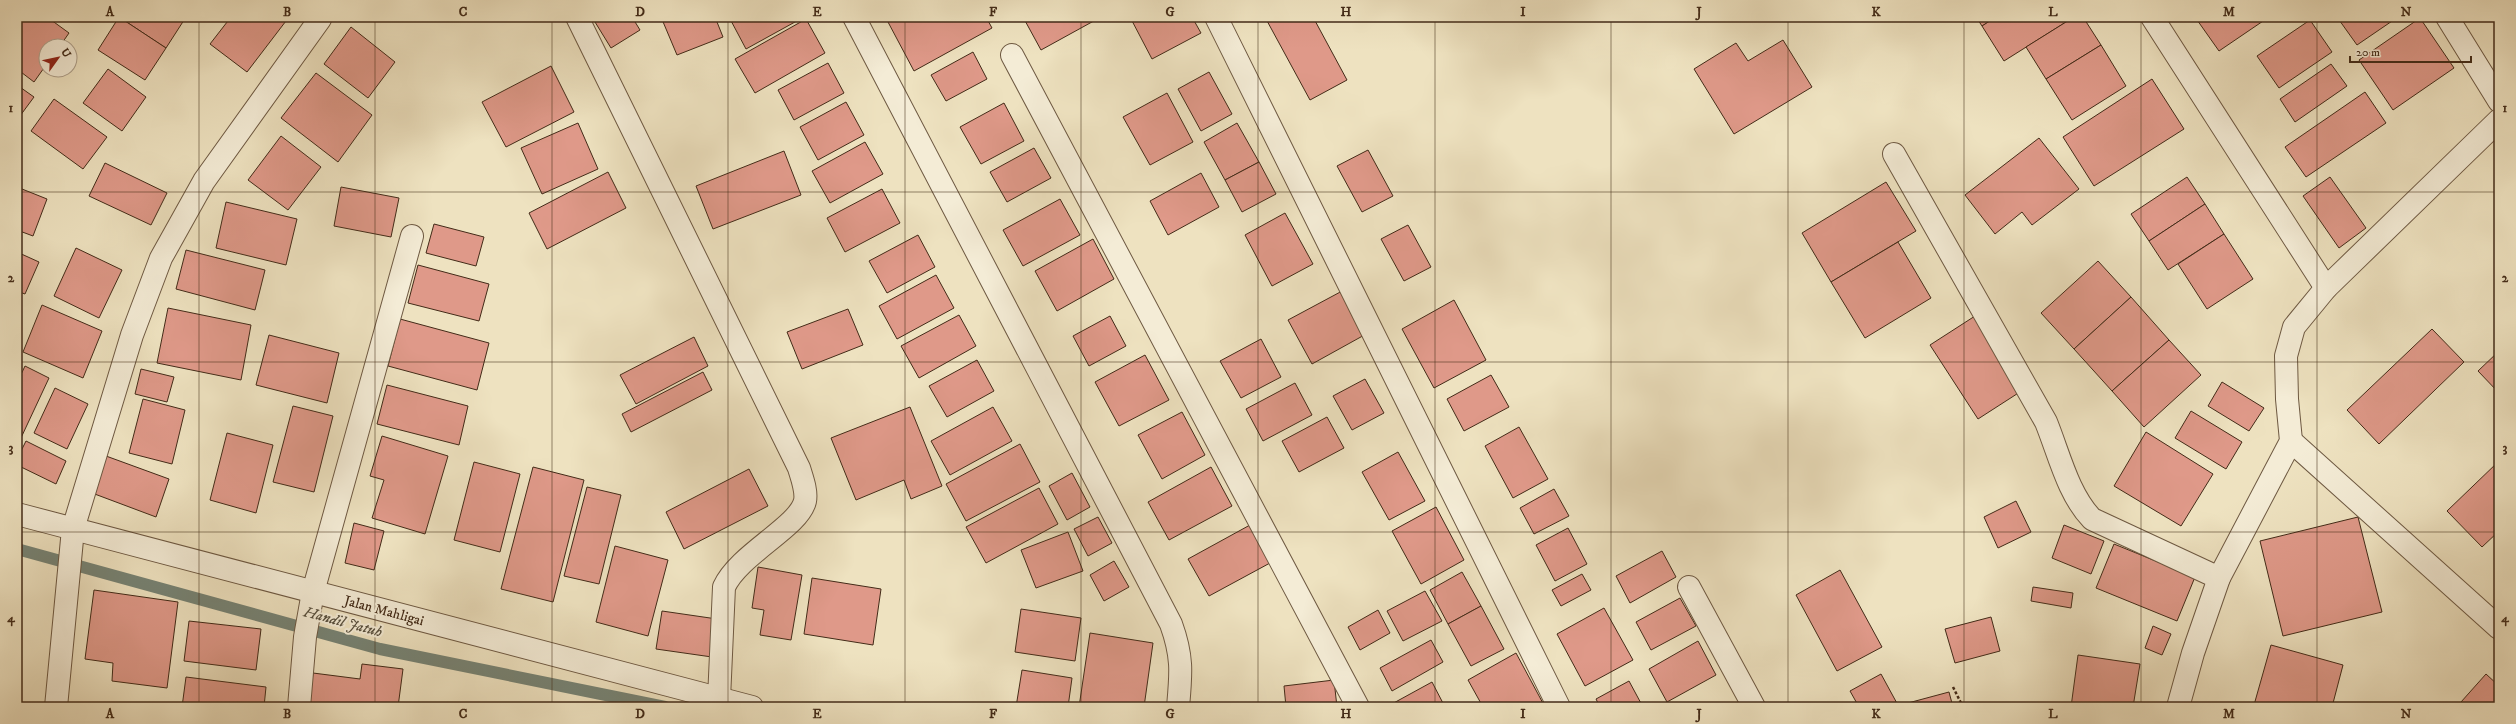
<svg xmlns="http://www.w3.org/2000/svg" width="2516" height="724" viewBox="0 0 2516 724" font-family="'IM FELL DW Pica',serif">
<rect width="100%" height="100%" fill="#eee2c0"/>
<filter id="stains"><feTurbulence type="fractalNoise" baseFrequency=".005" numOctaves="4"/><feColorMatrix values="0 0 0 0 .2 0 0 0 0 .09 0 0 0 0 .02 0 0 0 .5 -.17"/></filter>
<radialGradient id="worn" r=".72"><stop offset=".6" stop-color="#630" stop-opacity="0"/><stop offset="1" stop-color="#630" stop-opacity=".3"/></radialGradient>
<g fill="none" stroke-linecap="round" stroke-linejoin="round">
<!-- stream -->
<polyline stroke="#778374" stroke-width="12" points="17,549 380,649 665,707"/>
</g>
<!-- building -->
<g fill="#df9989" stroke="#432b18">
<polygon points="17,17 47,17 69,33 60,46 46,46 46,65 34,82 17,69"/>
<polygon points="119,17 186,17 166,48"/>
<polygon points="119,17 166,48 145,80 98,50"/>
<polygon points="231,17 289,17 247,72 210,44"/>
<polygon points="602,17 632,17 640,30 611,48 595,22"/>
<polygon points="661,17 715,17 723,37 677,55"/>
<polygon points="729,17 804,17 746,49"/>
<polygon points="896,17 986,17 992,28 914,71 888,22"/>
<polygon points="1023,17 1101,17 1041,50"/>
<polygon points="1130,17 1192,17 1201,33 1152,59"/>
<polygon points="1270,17 1313,17 1347,80 1310,100 1266,19"/>
<polygon points="1976,17 1996,17 1982,26"/>
<polygon points="1996,17 2074,17 2004,61 1982,26"/>
<polygon points="2074,17 2083,17 2101,45 2046,79 2026,47"/>
<polygon points="2195,17 2269,17 2219,51"/>
<polygon points="2337,17 2398,17 2357,45"/>
<polygon points="2420,18 2454,68 2393,110 2359,60"/>
<polygon points="806,19 825,53 755,93 735,59"/>
<polygon points="2310,20 2332,52 2279,88 2257,56"/>
<polygon points="351,27 395,62 368,98 324,64"/>
<polygon points="1783,40 1812,87 1734,134 1694,69 1736,43 1748,61"/>
<polygon points="2101,45 2126,86 2072,120 2046,79"/>
<polygon points="973,52 987,79 946,101 931,75"/>
<polygon points="828,63 844,93 794,120 778,90"/>
<polygon points="2331,64 2347,86 2295,122 2280,99"/>
<polygon points="551,66 574,112 506,147 482,102"/>
<polygon points="108,69 146,97 122,131 83,103"/>
<polygon points="1209,72 1232,114 1201,131 1178,89"/>
<polygon points="316,73 372,115 338,162 281,118"/>
<polygon points="2152,79 2184,129 2094,186 2063,137"/>
<polygon points="17,85 34,97 17,120"/>
<polygon points="2365,92 2386,123 2306,177 2285,147"/>
<polygon points="1167,93 1193,142 1150,165 1123,117"/>
<polygon points="54,99 107,137 83,169 31,131"/>
<polygon points="846,102 864,135 818,160 800,127"/>
<polygon points="1004,103 1024,141 981,164 960,127"/>
<polygon points="578,123 598,169 542,194 521,148"/>
<polygon points="1237,123 1259,162 1225,180 1204,142"/>
<polygon points="281,136 321,167 288,210 248,180"/>
<polygon points="2039,138 2079,189 2032,225 2022,212 1995,234 1965,195"/>
<polygon points="865,142 883,174 830,203 812,171"/>
<polygon points="1034,148 1051,178 1007,202 990,172"/>
<polygon points="1368,150 1393,196 1362,212 1337,166"/>
<polygon points="784,151 801,195 713,229 696,186"/>
<polygon points="1259,162 1276,194 1242,212 1225,180"/>
<polygon points="105,163 167,193 151,225 89,196"/>
<polygon points="608,172 626,208 547,249 529,213"/>
<polygon points="1201,173 1219,207 1168,235 1150,201"/>
<polygon points="2187,177 2205,204 2149,241 2131,214"/>
<polygon points="2330,177 2366,228 2339,248 2303,196"/>
<polygon points="1886,182 1916,231 1831,282 1802,233"/>
<polygon points="17,187 47,199 33,236 17,230"/>
<polygon points="341,187 399,198 391,237 334,226"/>
<polygon points="882,189 900,223 845,252 827,218"/>
<polygon points="1060,199 1080,235 1023,266 1003,230"/>
<polygon points="226,202 297,219 286,265 216,248"/>
<polygon points="2205,204 2224,234 2168,270 2149,241"/>
<polygon points="1285,213 1313,264 1272,286 1245,235"/>
<polygon points="434,224 484,237 476,266 426,253"/>
<polygon points="1408,225 1431,267 1404,281 1381,239"/>
<polygon points="2224,234 2253,279 2207,309 2178,264"/>
<polygon points="918,235 935,267 887,293 869,261"/>
<polygon points="1093,239 1114,279 1057,311 1035,271"/>
<polygon points="1898,242 1931,298 1865,338 1831,282"/>
<polygon points="76,248 122,270 99,318 54,296"/>
<polygon points="186,250 265,270 255,310 176,289"/>
<polygon points="17,252 39,262 25,294 17,291"/>
<polygon points="2098,261 2131,297 2074,349 2041,313"/>
<polygon points="418,265 489,284 479,321 408,303"/>
<polygon points="936,275 954,308 897,339 879,306"/>
<polygon points="1344,290 1368,333 1312,364 1288,320"/>
<polygon points="2131,297 2169,340 2112,391 2074,349"/>
<polygon points="1454,300 1486,360 1434,388 1402,329"/>
<polygon points="42,305 102,331 83,378 23,352"/>
<polygon points="168,308 251,325 241,380 157,363"/>
<polygon points="848,309 863,345 802,369 787,332"/>
<polygon points="959,315 976,346 919,378 901,346"/>
<polygon points="1110,316 1126,346 1089,366 1073,336"/>
<polygon points="1975,316 2023,390 1978,419 1930,345"/>
<polygon points="400,319 489,343 477,390 388,366"/>
<polygon points="2432,329 2464,362 2379,444 2347,410"/>
<polygon points="269,335 339,353 327,403 256,385"/>
<polygon points="694,337 708,366 636,404 620,375"/>
<polygon points="1261,339 1281,377 1241,398 1220,361"/>
<polygon points="2169,340 2201,375 2144,427 2112,391"/>
<polygon points="2499,351 2499,393 2478,371"/>
<polygon points="1145,355 1169,400 1119,426 1095,382"/>
<polygon points="977,360 994,391 947,417 929,386"/>
<polygon points="25,366 49,378 20,440 17,438 17,383"/>
<polygon points="141,369 174,377 167,402 135,394"/>
<polygon points="703,372 712,390 631,432 622,414"/>
<polygon points="1491,375 1509,407 1464,431 1447,399"/>
<polygon points="1365,379 1384,413 1352,430 1333,396"/>
<polygon points="2222,382 2264,408 2249,431 2208,406"/>
<polygon points="1295,383 1312,415 1263,441 1246,409"/>
<polygon points="387,385 468,406 459,445 377,424"/>
<polygon points="55,388 88,404 67,449 34,433"/>
<polygon points="143,399 185,410 172,464 129,453"/>
<polygon points="293,406 333,416 314,492 273,482"/>
<polygon points="910,407 942,486 911,499 904,480 856,500 831,438"/>
<polygon points="993,407 1012,441 950,475 931,441"/>
<polygon points="2191,411 2242,442 2226,469 2175,438"/>
<polygon points="1182,412 1205,455 1162,479 1138,435"/>
<polygon points="1327,417 1344,448 1299,472 1282,441"/>
<polygon points="1519,427 1548,479 1513,498 1485,446"/>
<polygon points="2146,432 2213,474 2181,526 2114,486"/>
<polygon points="227,433 273,445 256,513 210,500"/>
<polygon points="382,436 448,456 425,534 372,518 384,480 370,476"/>
<polygon points="26,441 66,461 56,484 17,465 17,459"/>
<polygon points="1020,444 1040,482 966,521 946,484"/>
<polygon points="1398,452 1425,501 1389,520 1362,472"/>
<polygon points="106,456 169,479 156,517 92,493"/>
<polygon points="2499,461 2499,531 2482,547 2447,511"/>
<polygon points="474,462 520,474 500,552 454,540"/>
<polygon points="533,467 584,480 553,602 501,589"/>
<polygon points="1211,467 1232,506 1169,540 1148,502"/>
<polygon points="749,469 768,506 684,549 666,512"/>
<polygon points="1072,473 1090,507 1067,520 1049,486"/>
<polygon points="587,487 621,495 599,584 564,576"/>
<polygon points="1039,488 1058,524 986,563 966,527"/>
<polygon points="1554,489 1569,516 1534,534 1520,508"/>
<polygon points="2016,501 2031,532 1998,548 1984,517"/>
<polygon points="1436,507 1464,560 1421,584 1392,531"/>
<polygon points="1098,517 1112,543 1088,556 1074,529"/>
<polygon points="2358,517 2382,612 2283,636 2260,541"/>
<polygon points="354,523 384,531 374,570 345,563"/>
<polygon points="1250,525 1270,563 1209,596 1188,559"/>
<polygon points="2064,525 2104,541 2091,574 2052,558"/>
<polygon points="1568,528 1587,564 1555,581 1536,545"/>
<polygon points="1068,532 1083,571 1036,588 1021,550"/>
<polygon points="2114,544 2195,577 2177,621 2096,588"/>
<polygon points="615,546 668,560 648,636 596,622"/>
<polygon points="1662,551 1676,577 1630,603 1616,576"/>
<polygon points="1114,561 1129,587 1104,601 1090,575"/>
<polygon points="758,567 802,575 791,640 760,635 764,610 752,608"/>
<polygon points="1840,570 1882,647 1837,671 1796,595"/>
<polygon points="1462,572 1481,606 1448,624 1430,590"/>
<polygon points="1582,574 1591,590 1561,606 1552,590"/>
<polygon points="17,576 21,577 17,609"/>
<polygon points="812,578 881,589 873,645 804,634"/>
<polygon points="2033,587 2073,593 2071,608 2031,601"/>
<polygon points="94,590 178,602 167,688 112,681 113,663 85,659"/>
<polygon points="1425,591 1442,621 1403,641 1387,611"/>
<polygon points="1680,598 1696,626 1651,650 1636,622"/>
<polygon points="1481,606 1504,649 1471,666 1448,624"/>
<polygon points="1604,608 1633,660 1585,686 1557,634"/>
<polygon points="1021,609 1081,618 1075,661 1015,652"/>
<polygon points="1378,610 1390,633 1360,650 1348,627"/>
<polygon points="662,611 717,619 712,657 656,649"/>
<polygon points="1991,617 2000,651 1955,663 1945,629"/>
<polygon points="189,621 261,629 256,670 184,661"/>
<polygon points="2153,626 2171,634 2162,655 2145,648"/>
<polygon points="1090,633 1153,643 1144,707 1079,707"/>
<polygon points="1431,640 1443,662 1392,691 1380,668"/>
<polygon points="1698,641 1716,675 1667,702 1649,669"/>
<polygon points="2271,645 2343,665 2332,707 2263,707 2254,705"/>
<polygon points="1516,653 1545,707 1483,707 1468,680"/>
<polygon points="2078,655 2140,664 2133,707 2071,707"/>
<polygon points="362,664 403,669 398,707 309,707 313,673 360,679"/>
<polygon points="1022,670 1072,678 1068,707 1016,707"/>
<polygon points="1881,674 1899,707 1859,707 1850,691"/>
<polygon points="2486,674 2499,686 2499,707 2467,707 2461,702"/>
<polygon points="186,677 266,687 264,707 182,707"/>
<polygon points="1334,680 1337,707 1286,707 1284,686"/>
<polygon points="1629,681 1643,707 1600,707 1596,699"/>
<polygon points="1432,682 1445,707 1391,707 1390,705"/>
<polygon points="1949,692 1953,707 1909,707 1908,703"/>
</g>
<g fill="none" stroke-linecap="round" stroke-linejoin="round">
<!-- minor casing -->
<g stroke="#6e5942" stroke-width="24">
<g id="minor">
<path d="M577,17L799,468C802,478 807,491 805,501C799,527 739,554 724,587L719,699"/>
<path d="M854,17L1171,624C1183,657 1181,674 1178,707"/>
<polyline points="1216,17 1559,707"/>
<polyline points="2152,17 2326,288"/>
<polyline points="2447,17 2499,101"/>
<polyline points="1012,55 1358,707"/>
<path d="M1894,154L2046,422C2059,454 2068,494 2092,519L2219,578"/>
<polyline points="2291,441 2499,628"/>
<polyline points="17,514 752,707"/>
<polyline points="1689,587 1754,707"/>
<polyline points="56,707 73,529 132,335 161,258 204,181 320,19"/>
<polyline points="299,707 305,637 313,592 412,236"/>
<polyline points="2178,707 2193,653 2219,578 2291,441 2287,399 2286,356 2294,327 2326,288 2499,120"/>
</g>
</g>
<!-- path -->
<polyline stroke="#432b18" stroke-width="2.5" stroke-dasharray="3 2" stroke-linecap="butt" points="1953,687 1963,707"/>
<!-- minor -->
<use href="#minor" stroke="#f4ecd6" stroke-width="22"/>
</g>
<!-- grid -->
<path fill="none" stroke="#432b18" stroke-width="1" stroke-opacity="0.55" d="M199,17V707M375,17V707M552,17V707M728,17V707M905,17V707M1081,17V707M1258,17V707M1435,17V707M1611,17V707M1788,17V707M1964,17V707M2141,17V707M2317,17V707M17,192H2499M17,362H2499M17,532H2499"/>
<g text-anchor="middle" dominant-baseline="central" stroke-width="4" stroke-linejoin="round" paint-order="stroke">
<!-- street labels -->
<g font-size="14" fill="#432b18" stroke="#f4ecd6">
<text transform="translate(384 611) rotate(15)">Jalan Mahligai</text>
</g>
<!-- water labels -->
<g font-size="15" font-style="italic" fill="#58503e" stroke="#f4ecd6">
<text transform="translate(343 622) rotate(15)">Handil Jatuh</text>
</g>
</g>
<!-- margin -->
<rect width="2516" height="724" fill="none" stroke="#eee2c0" stroke-width="44"/>
<!-- north arrow -->
<g transform="translate(58 58) rotate(57)"><circle r="19" fill="#f4ecd6" stroke="#ad9f8a"/>
<path d="M0-3L7 15L0 10L-7 15Z" fill="#8f2418"/>
<text y="-6" font-size="11" font-weight="bold" text-anchor="middle" fill="#432b18">U</text>
</g>
<!-- scale -->
<path d="M2350 56v6h121v-6" fill="none" stroke="#432b18" stroke-width="2"/>
<text x="2356" y="56" font-size="12" fill="#432b18" stroke="#f4ecd6" stroke-width="3" paint-order="stroke">20 m</text>
<rect x="22" y="22" width="2472" height="680" fill="none" stroke="#432b18" stroke-width="1.5"/>
<g font-size="13" text-anchor="middle" font-weight="bold" fill="#432b18">
<text x="110" y="16">A</text>
<text x="287" y="16">B</text>
<text x="463" y="16">C</text>
<text x="640" y="16">D</text>
<text x="817" y="16">E</text>
<text x="993" y="16">F</text>
<text x="1170" y="16">G</text>
<text x="1346" y="16">H</text>
<text x="1523" y="16">I</text>
<text x="1699" y="16">J</text>
<text x="1876" y="16">K</text>
<text x="2053" y="16">L</text>
<text x="2229" y="16">M</text>
<text x="2406" y="16">N</text>
<text x="11" y="112">1</text>
<text x="2505" y="112">1</text>
<text x="11" y="282">2</text>
<text x="2505" y="282">2</text>
<text x="11" y="452">3</text>
<text x="2505" y="452">3</text>
<text x="11" y="622">4</text>
<text x="2505" y="622">4</text>
<text x="110" y="718">A</text>
<text x="287" y="718">B</text>
<text x="463" y="718">C</text>
<text x="640" y="718">D</text>
<text x="817" y="718">E</text>
<text x="993" y="718">F</text>
<text x="1170" y="718">G</text>
<text x="1346" y="718">H</text>
<text x="1523" y="718">I</text>
<text x="1699" y="718">J</text>
<text x="1876" y="718">K</text>
<text x="2053" y="718">L</text>
<text x="2229" y="718">M</text>
<text x="2406" y="718">N</text>
</g>
<rect width="100%" height="100%" filter="url(#stains)"/>
<rect width="100%" height="100%" fill="url(#worn)"/>
</svg>
